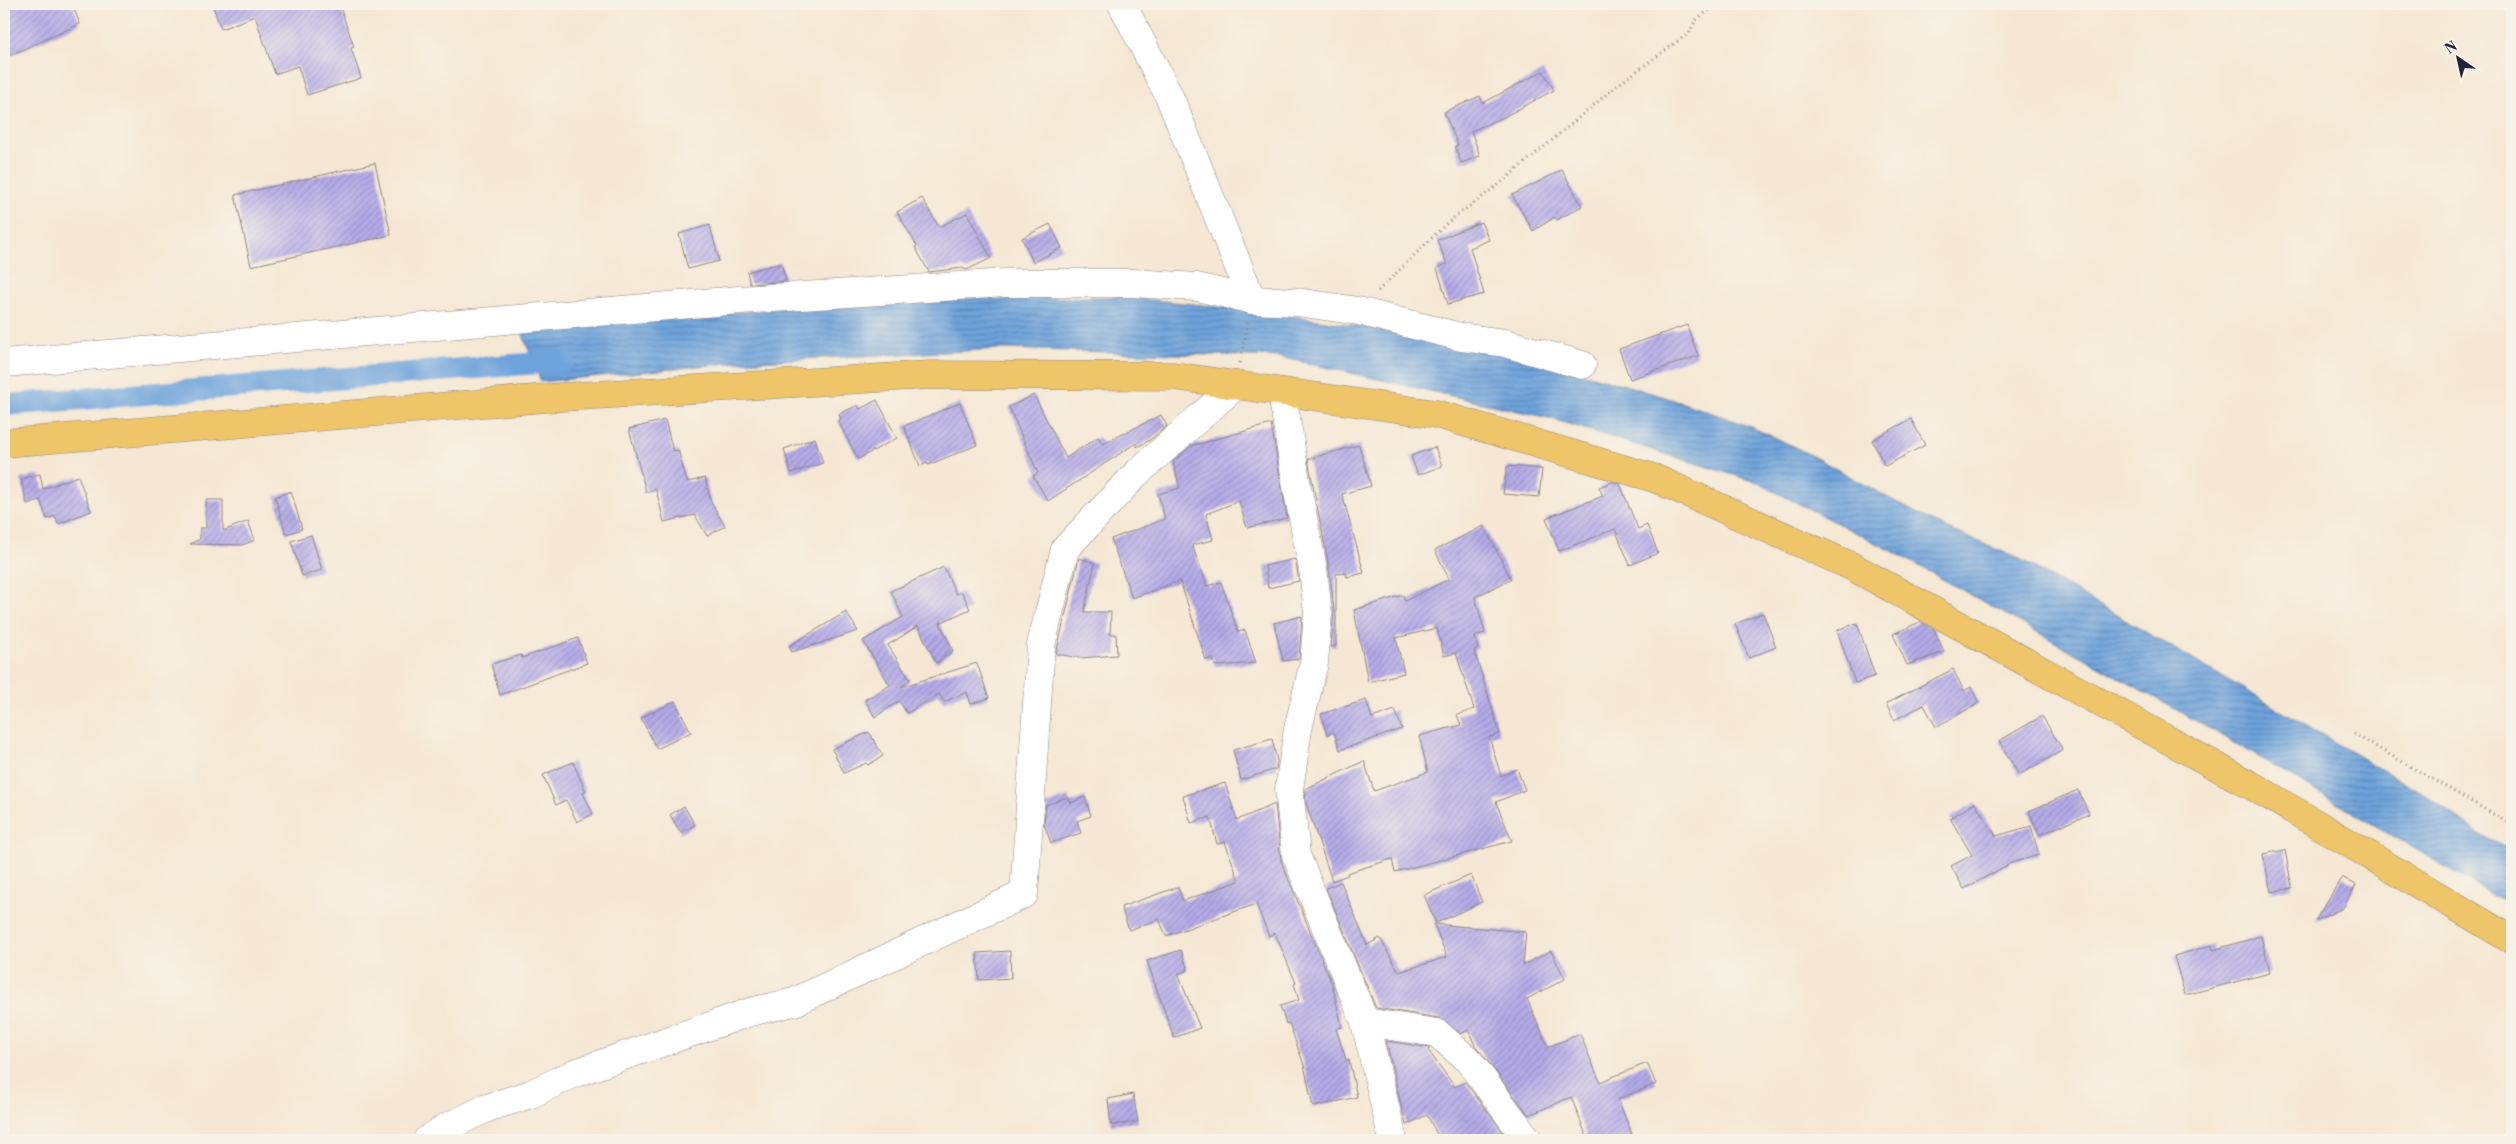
<svg xmlns="http://www.w3.org/2000/svg" width="2516" height="1144" viewBox="0 0 2516 1144" font-family="'Libre Bodoni',serif">
<defs>
<pattern id="water-rules" width="6" height="5" patternUnits="userSpaceOnUse" patternTransform="scale(1.25)"><rect width="6" height="5" fill="#6ea3db"/><path d="M0 2.5h6" fill="none" stroke="#5a84b3"/></pattern>
<pattern id="building-hatch" width="6" height="6" patternUnits="userSpaceOnUse" patternTransform="scale(1.25)"><rect width="6" height="6" fill="#b5ace9"/><path d="M-1 1l2-2M0 6l6-6M5 7l2-2" fill="none" stroke="#938cbe"/></pattern>
</defs>
<rect width="100%" height="100%" fill="#f7f3e8"/>
<filter id="ink" filterUnits="userSpaceOnUse"><feTurbulence type="fractalNoise" baseFrequency=".02" numOctaves="2"/><feDisplacementMap in="SourceGraphic" scale="10" xChannelSelector="R" yChannelSelector="G"/><feConvolveMatrix kernelMatrix="1 2 1 2 8 2 1 2 1" color-interpolation-filters="sRGB"/></filter>
<filter id="wash" filterUnits="userSpaceOnUse"><feTurbulence type="fractalNoise" baseFrequency=".0096" numOctaves="4" result="noise"/><feDisplacementMap in="SourceGraphic" scale="20" xChannelSelector="R" yChannelSelector="G"/><feGaussianBlur stdDeviation="1.12" result="paint"/><feColorMatrix in="noise" values="0 0 0 0 0 0 0 0 0 0 0 0 0 0 0 0 0 1.4 0 .05"/><feComposite in="paint" operator="in"/></filter>
<g filter="url(#wash)">
<rect width="100%" height="100%" fill="#f5e7d3"/>
<!-- water -->
<path fill="url(#water-rules)" stroke="#48628b" d="M1123,297C1330,316 1538,349 1735,421C1811,449 1877,495 1950,530C1973,540 1997,549 2020,559L2427,796L2482,836L2512,850V906L2216,732L1894,552L1756,482L1549,418L1280,357L1003,349L739,362L541,382L521,330L899,299Z"/>
<g fill="none" stroke-linecap="round" stroke-linejoin="round">
<!-- canal -->
<polyline stroke="#6ea3db" stroke-width="22" points="4,405 564,361"/>
</g>
<g id="blocks">
<!-- building -->
<g fill="url(#building-hatch)">
<polygon points="4,4 72,4 80,24 4,58"/>
<polygon points="212,4 339,4 354,47 351,48 361,78 307,95 298,66 275,74 255,16 221,29"/>
<polygon points="1543,71 1554,90 1504,117 1471,131 1480,156 1461,163 1455,146 1458,145 1444,112 1480,96 1483,103"/>
<polygon points="375,163 391,235 251,266 235,195"/>
<polygon points="1562,170 1582,206 1557,220 1555,217 1533,231 1512,195"/>
<polygon points="922,198 939,227 967,213 991,258 967,270 962,268 929,272 915,247 917,246 897,212"/>
<polygon points="1481,222 1489,240 1470,248 1484,294 1448,304 1437,268 1447,264 1437,240"/>
<polygon points="1050,224 1062,248 1033,262 1022,238"/>
<polygon points="710,225 719,261 688,269 679,234"/>
<polygon points="781,263 786,281 750,284 747,272"/>
<polygon points="1687,325 1698,356 1630,379 1619,349"/>
<polygon points="1034,395 1066,458 1098,437 1103,444 1161,415 1167,426 1150,440 1137,447 1136,443 1048,501 1033,476 1038,473 1009,407"/>
<polygon points="877,400 897,438 858,459 838,421 841,419 839,414 858,405 860,409"/>
<polygon points="960,403 977,445 928,465 927,463 920,466 904,426"/>
<polygon points="1911,419 1925,445 1885,466 1872,440"/>
<polygon points="665,420 673,451 678,450 687,482 705,478 711,502 725,526 707,536 695,515 664,522 656,489 646,492 629,429"/>
<polygon points="1271,424 1287,518 1247,528 1239,501 1206,514 1213,540 1192,545 1207,586 1221,582 1238,632 1245,630 1256,663 1215,666 1213,658 1206,660 1180,581 1132,598 1111,539 1165,519 1158,494 1180,488 1173,462 1191,446"/>
<polygon points="815,438 823,463 791,473 784,449"/>
<polygon points="1359,445 1371,486 1342,494 1364,573 1347,577 1346,573 1336,574 1336,646 1331,647 1334,611 1329,567 1308,459"/>
<polygon points="1435,447 1442,466 1418,475 1411,456"/>
<polygon points="1507,466 1542,469 1539,497 1503,494"/>
<polygon points="40,474 43,489 78,476 91,511 58,524 55,516 47,519 40,500 27,504 21,479"/>
<polygon points="1612,482 1620,484 1638,529 1647,525 1658,553 1630,565 1615,529 1559,551 1546,518 1603,496 1599,487"/>
<polygon points="291,491 302,529 286,534 275,497"/>
<polygon points="206,500 223,500 223,531 248,521 255,540 242,545 190,544 200,539 200,528 206,528"/>
<polygon points="1484,526 1511,579 1475,597 1485,633 1475,636 1478,648 1474,650 1500,734 1489,737 1501,776 1517,769 1525,790 1496,802 1512,841 1395,872 1392,859 1347,873 1348,875 1332,881 1306,803 1305,789 1364,761 1374,791 1428,772 1419,736 1461,725 1457,715 1474,709 1456,653 1444,656 1437,628 1396,638 1404,673 1368,682 1354,610 1403,595 1405,601 1449,579 1435,550"/>
<polygon points="311,535 322,570 302,576 291,541"/>
<polygon points="1079,558 1095,563 1084,612 1111,612 1110,634 1116,634 1117,655 1080,658 1056,654"/>
<polygon points="1295,559 1299,581 1268,588 1265,566"/>
<polygon points="944,567 956,594 962,592 970,609 940,623 953,651 936,663 918,626 888,645 910,680 901,687 977,663 989,698 971,704 967,692 944,702 939,694 907,713 899,701 875,717 865,700 890,685 863,641 903,617 891,591"/>
<polygon points="846,612 858,631 792,652 789,646"/>
<polygon points="1763,613 1776,647 1749,658 1735,624"/>
<polygon points="1302,616 1299,659 1283,661 1274,623"/>
<polygon points="1920,622 1934,629 1944,652 1907,665 1893,634"/>
<polygon points="1857,623 1875,676 1855,683 1837,630"/>
<polygon points="578,638 587,663 500,695 491,664 521,655 522,658"/>
<polygon points="1953,669 1964,691 1971,687 1979,703 1936,727 1924,705 1894,720 1886,704"/>
<polygon points="1366,700 1372,718 1395,710 1402,729 1340,750 1334,732 1327,735 1321,714"/>
<polygon points="675,701 691,732 657,749 641,718"/>
<polygon points="2042,716 2063,750 2019,775 1999,741"/>
<polygon points="869,732 883,756 868,765 866,763 844,773 832,749"/>
<polygon points="1272,739 1277,761 1276,769 1241,780 1233,750"/>
<polygon points="573,762 586,792 583,793 593,814 577,822 566,800 556,805 543,775"/>
<polygon points="1225,783 1237,820 1275,804 1281,861 1332,984 1342,1027 1336,1029 1346,1060 1349,1060 1357,1097 1313,1107 1304,1065 1289,1023 1286,1024 1280,1006 1299,1000 1294,984 1296,983 1275,933 1269,936 1256,904 1166,936 1159,919 1129,930 1121,907 1178,887 1183,901 1239,881 1225,842 1217,844 1210,817 1191,823 1183,796"/>
<polygon points="2078,790 2089,814 2039,835 2029,811"/>
<polygon points="1068,797 1070,803 1085,797 1091,816 1077,821 1081,833 1051,843 1044,824 1046,805"/>
<polygon points="1975,803 1996,836 2031,826 2039,855 2011,863 1964,889 1951,866 1972,855 1950,818"/>
<polygon points="684,806 695,825 681,833 670,815"/>
<polygon points="2285,850 2292,888 2271,892 2263,854"/>
<polygon points="1471,875 1482,902 1436,923 1424,895"/>
<polygon points="2342,877 2356,885 2343,908 2315,921"/>
<polygon points="1341,882 1367,945 1380,938 1399,972 1447,957 1434,924 1526,932 1523,965 1551,951 1565,979 1527,999 1548,1047 1580,1034 1600,1082 1647,1063 1656,1084 1618,1099 1634,1140 1588,1140 1571,1097 1529,1115 1475,1045 1468,1030 1461,1034 1439,1018 1376,1008 1326,888"/>
<polygon points="2261,936 2270,973 2185,995 2174,956 2212,945 2213,950"/>
<polygon points="1181,950 1188,970 1178,974 1200,1028 1174,1038 1147,961"/>
<polygon points="1010,951 1011,978 979,980 977,953"/>
<polygon points="1386,1041 1430,1048 1428,1050 1455,1087 1465,1082 1509,1140 1440,1140 1427,1115 1406,1125"/>
<polygon points="1133,1094 1138,1122 1111,1125 1108,1099"/>
</g>
</g>
</g>
<g filter="url(#ink)">
<use href="#blocks" fill-opacity="0" stroke="#8c8487" stroke-width="1"/>
<g fill="none" stroke-linecap="round" stroke-linejoin="round">
<!-- minor casing -->
<g stroke="#8c8487" stroke-width="29">
<g id="minor">
<polyline points="1122,4 1170,98 1252,300"/>
<polyline points="4,363 739,300 1006,283 1133,283 1197,287 1252,300 1297,302 1358,311 1461,337 1505,343 1582,365"/>
<polyline points="1282,392 1297,487 1313,569 1318,613 1314,663 1298,729 1289,789 1296,855 1365,1022 1393,1140"/>
<polyline points="1365,1022 1437,1033 1469,1061 1528,1140"/>
<polyline points="427,1140 445,1128 487,1108 531,1094 575,1073 750,1012 794,1002 1024,894 1041,645 1065,549 1136,474 1236,385"/>
</g>
</g>
<!-- major casing -->
<g stroke="#8c8487" stroke-width="29">
<polyline id="major" points="4,443 546,398 930,375 1174,376 1436,414 1654,478 1851,566 2256,788 2512,940"/>
</g>
<!-- path -->
<g stroke="#8c8487" stroke-width="3" stroke-dasharray="1 4" stroke-linecap="butt">
<polyline points="1378,291 1448,222 1497,186 1619,84 1689,33 1696,20 1717,4"/>
<polyline points="1240,363 1248,322"/>
<polyline points="2354,734 2512,825"/>
</g>
<!-- minor -->
<use href="#minor" stroke="#fff" stroke-width="28"/>
<!-- major -->
<use href="#major" stroke="#eec569" stroke-width="28"/>
</g>
</g>
<!-- margin -->
<rect width="2516" height="1144" fill="none" stroke="#f7f3e8" stroke-width="20"/>
<!-- north arrow -->
<g transform="translate(2458 58) rotate(326)" stroke="#f7f3e8" stroke-width="4" paint-order="stroke">
<path d="M0-4L9 19L0 12L-9 19Z" fill="#22223b"/>
<text y="-8" font-size="14" font-weight="bold" text-anchor="middle" fill="#22223b">N</text>
</g>
</svg>
